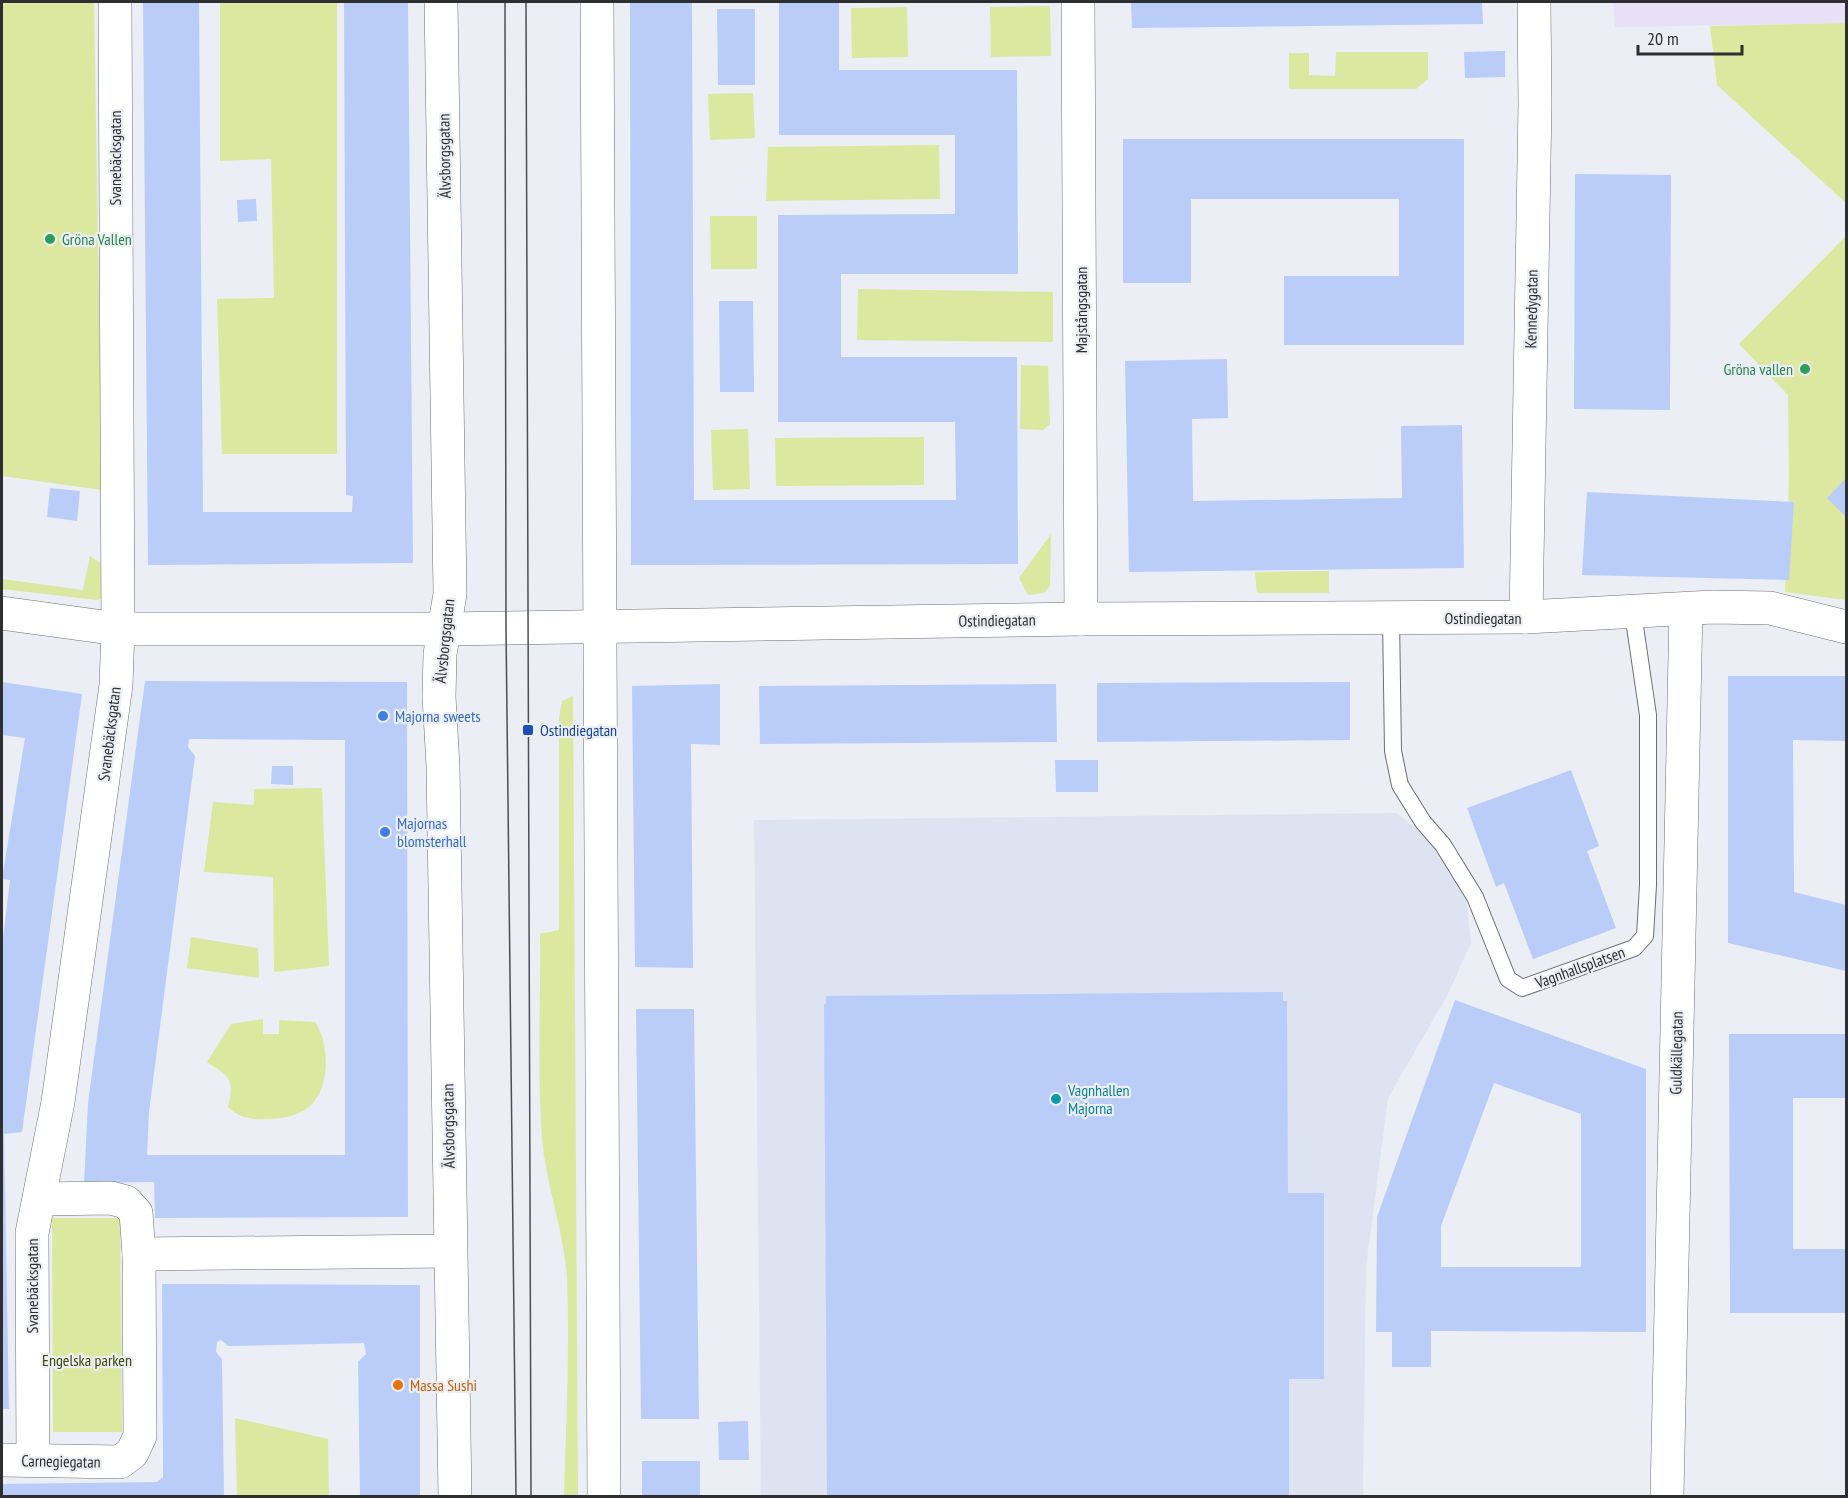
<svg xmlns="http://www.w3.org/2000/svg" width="1848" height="1498" viewBox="0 0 1848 1498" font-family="'PT Sans Narrow',sans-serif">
<rect width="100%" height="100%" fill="#ebeef4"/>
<!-- built -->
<polygon fill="#dde3f0" points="1397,813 1439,847 1465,889 1471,943 1448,994 1388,1098 1366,1267 1363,1496 761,1496 754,820"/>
<!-- education -->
<polygon fill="#e7e0f6" points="1613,2 1846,2 1846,23 1615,27"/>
<!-- green -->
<g fill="#dce79f">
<polygon points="2,2 94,2 102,490 2,476"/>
<polygon points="220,2 337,2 337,454 222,454 217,299 274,298 271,159 220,161"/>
<polygon points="1050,6 1051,56 991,57 990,7"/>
<polygon points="907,7 908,57 852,58 851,8"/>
<polygon points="1846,23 1846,203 1717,85 1710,26"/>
<polygon points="1336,52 1428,52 1428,79 1416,89 1289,89 1289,53 1309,53 1309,75 1335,76"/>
<polygon points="753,93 755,138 710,140 708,94"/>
<polygon points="939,145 940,199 766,201 768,147"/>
<polygon points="710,216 757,216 757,269 711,269"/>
<polygon points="1846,236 1846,600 1785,592 1789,479 1788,395 1739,344"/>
<polygon points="858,289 1053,292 1053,342 857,340"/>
<polygon points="1021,365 1048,366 1050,424 1043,430 1020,429"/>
<polygon points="748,429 750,489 713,490 711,430"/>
<polygon points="924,437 924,485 776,486 775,438"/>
<polygon points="1051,534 1050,586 1044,593 1028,595 1019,578"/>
<polygon points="90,556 105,566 104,598 97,600 2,589 2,579 83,590"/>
<polygon points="1329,571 1329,593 1257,593 1255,572"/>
<path d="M573,696L578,1496H564C566,1424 570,1350 567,1278C564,1230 546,1186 542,1139C537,1071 541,1002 540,934L559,930V717L562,701Z"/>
<polygon points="322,788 329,966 274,972 273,877 204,872 213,802 254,805 254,789"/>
<polygon points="191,937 258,948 259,978 187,968"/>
<path d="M263,1019V1034H279V1020L315,1022C331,1045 331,1096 303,1111C292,1117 279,1119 267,1119C251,1120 240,1118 228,1107C235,1079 230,1077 207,1062L231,1024Z"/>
<polygon points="52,1218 120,1218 122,1432 53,1432"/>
<polygon points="235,1418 328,1439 329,1496 237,1496"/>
</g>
<!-- building -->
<g fill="#bacdf9" fill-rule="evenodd">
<polygon points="143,2 199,2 203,512 352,512 353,496 346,495 344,2 408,2 413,563 148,565"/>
<polygon points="630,2 692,2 694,500 956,500 955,422 778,422 778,215 955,214 955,135 779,135 779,2 839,2 839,70 1017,70 1018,274 841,274 841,357 1017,357 1018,564 631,565"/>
<polygon points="1131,2 1482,2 1483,24 1132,28"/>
<polygon points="717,9 755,9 755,85 718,85"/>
<polygon points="1505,51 1505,77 1465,78 1464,52"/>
<polygon points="1123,139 1464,139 1464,345 1284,345 1284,276 1399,276 1399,199 1191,199 1191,283 1123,283"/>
<polygon points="1575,174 1671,175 1670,410 1574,409"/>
<polygon points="256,199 257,221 238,222 237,200"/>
<polygon points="719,301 753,301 754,392 720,392"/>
<polygon points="1227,359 1228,418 1192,419 1193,501 1402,498 1401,426 1462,425 1464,568 1129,572 1125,361"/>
<polygon points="1846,478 1846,517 1827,498"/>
<polygon points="50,488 80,491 77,521 47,517"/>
<polygon points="1587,492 1794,502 1789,580 1582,575"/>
<polygon points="1728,676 1846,676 1846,741 1793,740 1794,892 1846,905 1846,971 1728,943"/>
<path d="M145,681L407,682L408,1217L155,1218L154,1182L84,1183L88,1103ZM189,739L345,740V1155H147L149,1112L195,756L188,747Z"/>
<polygon points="2,682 82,694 22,1132 4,1134 9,1409 2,1409 2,947 10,880 2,879 25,738 2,735"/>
<polygon points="1350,682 1350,740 1097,742 1097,683"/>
<polygon points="720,684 720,745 691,744 693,968 635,967 632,686"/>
<polygon points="1056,684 1057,742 760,744 759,686"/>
<polygon points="1055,760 1098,760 1098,792 1056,792"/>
<polygon points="272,766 293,766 293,785 271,784"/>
<polygon points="1571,770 1599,846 1587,851 1616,928 1533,959 1504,883 1496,887 1467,808"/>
<polygon points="1283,992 1283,1001 1287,1001 1288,1193 1324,1193 1324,1379 1289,1379 1289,1496 827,1496 824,1004 826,1004 826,996"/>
<path d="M1455,1000L1646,1069V1332L1431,1331V1367H1392V1332H1376L1377,1217ZM1494,1083L1581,1114V1267H1441V1226Z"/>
<polygon points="636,1009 694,1009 699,1419 641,1419"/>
<polygon points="1729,1034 1846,1034 1846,1098 1793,1098 1793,1249 1846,1249 1846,1313 1730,1313"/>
<polygon points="162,1284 420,1285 420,1496 360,1496 358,1362 366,1354 364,1343 228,1346 221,1340 217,1342 216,1352 222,1359 224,1496 2,1496 2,1484 157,1482 163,1477"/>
<polygon points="748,1421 749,1460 719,1460 718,1422"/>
<rect x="642" y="1461" width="58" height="35"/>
</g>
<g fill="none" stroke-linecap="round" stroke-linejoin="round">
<!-- service casing -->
<g stroke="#6c6f75" stroke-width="18">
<polyline id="service" points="1391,618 1393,751 1400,785 1423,822 1443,845 1475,897 1508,979 1522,988 1634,948 1645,936 1648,885 1648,715 1633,613"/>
</g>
<!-- minor casing -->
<g stroke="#6c6f75" stroke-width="34">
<g id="minor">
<polyline points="1078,2 1081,619"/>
<polyline points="2,613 118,629 445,629 1081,619 1526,617 1713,607 1770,608 1846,627"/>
<polyline points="1526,617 1535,104 1534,2"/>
<polyline points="139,1254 450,1251"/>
<polyline points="2,1460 120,1462 132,1453 140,1436 139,1254 136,1213 126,1202 111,1198 40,1199"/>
<polyline points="33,1460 32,1233 58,1102 116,685 118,629 115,2"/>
<polyline points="1667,1496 1686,609"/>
</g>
</g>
<!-- tertiary casing -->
<g stroke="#6c6f75" stroke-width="34">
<g id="tertiary">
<polyline points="441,2 450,594 440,654 439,697 443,766 455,1496"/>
<polyline points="597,2 604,1496"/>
</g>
</g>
<!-- service -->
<use href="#service" stroke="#fff" stroke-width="16"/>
<!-- minor -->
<use href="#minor" stroke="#fff" stroke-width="33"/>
<!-- tertiary -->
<use href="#tertiary" stroke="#fff" stroke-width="33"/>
<!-- tram -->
<g stroke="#4d4f51" stroke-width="1.5">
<polyline points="505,2 506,628 516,1496"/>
<polyline points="526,2 531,1496"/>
</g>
</g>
<!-- markers -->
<g fill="#2e9e5b" stroke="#ebeef4" stroke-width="2">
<circle cx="50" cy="239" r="6"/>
<circle cx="1805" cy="369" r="6"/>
</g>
<g fill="#3f7fe0" stroke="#ebeef4" stroke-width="2">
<circle cx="383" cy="716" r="6"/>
<circle cx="385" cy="832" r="6"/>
</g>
<rect fill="#1a4fb4" stroke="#ebeef4" stroke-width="2" x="522" y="724" width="12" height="12" rx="3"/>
<circle fill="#0f9aa8" stroke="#ebeef4" stroke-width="2" cx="1056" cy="1099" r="6"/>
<circle fill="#e8710a" stroke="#ebeef4" stroke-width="2" cx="398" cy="1385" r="6"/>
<g text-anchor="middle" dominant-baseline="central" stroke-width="4.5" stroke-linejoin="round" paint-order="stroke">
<!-- street labels -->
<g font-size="16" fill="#2e2f31" stroke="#ebeef4">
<text transform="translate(444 156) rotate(-91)">Älvsborgsgatan</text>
<text transform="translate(115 158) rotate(-90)">Svanebäcksgatan</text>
<text transform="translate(1531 309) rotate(-89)">Kennedygatan</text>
<text transform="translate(1081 310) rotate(-90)">Majstångsgatan</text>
<text x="1483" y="618">Ostindiegatan</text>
<text transform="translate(997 620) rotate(-1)">Ostindiegatan</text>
<text transform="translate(444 641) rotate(-84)">Älvsborgsgatan</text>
<text transform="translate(109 734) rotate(-83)">Svanebäcksgatan</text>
<text transform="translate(1580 967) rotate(-20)">Vagnhallsplatsen</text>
<text transform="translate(1676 1053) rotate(-89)">Guldkällegatan</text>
<text transform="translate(448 1126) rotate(-91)">Älvsborgsgatan</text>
<text transform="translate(32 1286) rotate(-90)">Svanebäcksgatan</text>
<text transform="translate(61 1461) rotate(1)">Carnegiegatan</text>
</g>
<!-- leisure labels -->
<g font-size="16" fill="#27864d" stroke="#ebeef4" text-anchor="start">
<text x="62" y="239">Gröna Vallen</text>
<text x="1793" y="369" text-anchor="end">Gröna vallen</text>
</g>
<!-- shop labels -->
<g font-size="16" fill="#366cbe" stroke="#ebeef4" text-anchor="start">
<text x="395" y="716">Majorna sweets</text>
<text x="397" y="823">Majornas<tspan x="397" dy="18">blomsterhall</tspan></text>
</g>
<!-- transit labels -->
<g font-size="16" fill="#164399" stroke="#ebeef4" text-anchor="start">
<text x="540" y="730">Ostindiegatan</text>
</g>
<!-- culture labels -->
<g font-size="16" fill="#0d838f" stroke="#ebeef4" text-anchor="start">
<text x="1068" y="1090">Vagnhallen<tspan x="1068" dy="18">Majorna</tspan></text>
</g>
<!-- park labels -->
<g font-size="16" fill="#404703" stroke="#ebeef4">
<text x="87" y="1360">Engelska parken</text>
</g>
<!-- food labels -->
<g font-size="16" fill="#c56008" stroke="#ebeef4" text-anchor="start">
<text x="410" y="1385">Massa Sushi</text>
</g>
</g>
<!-- border -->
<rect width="1848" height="1498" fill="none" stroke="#2e2f31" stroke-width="6"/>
<!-- scale -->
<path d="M1638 45v9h104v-9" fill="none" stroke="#2e2f31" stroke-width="3"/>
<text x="1647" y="45" font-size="18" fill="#2e2f31" stroke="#ebeef4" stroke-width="4.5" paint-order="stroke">20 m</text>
</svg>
